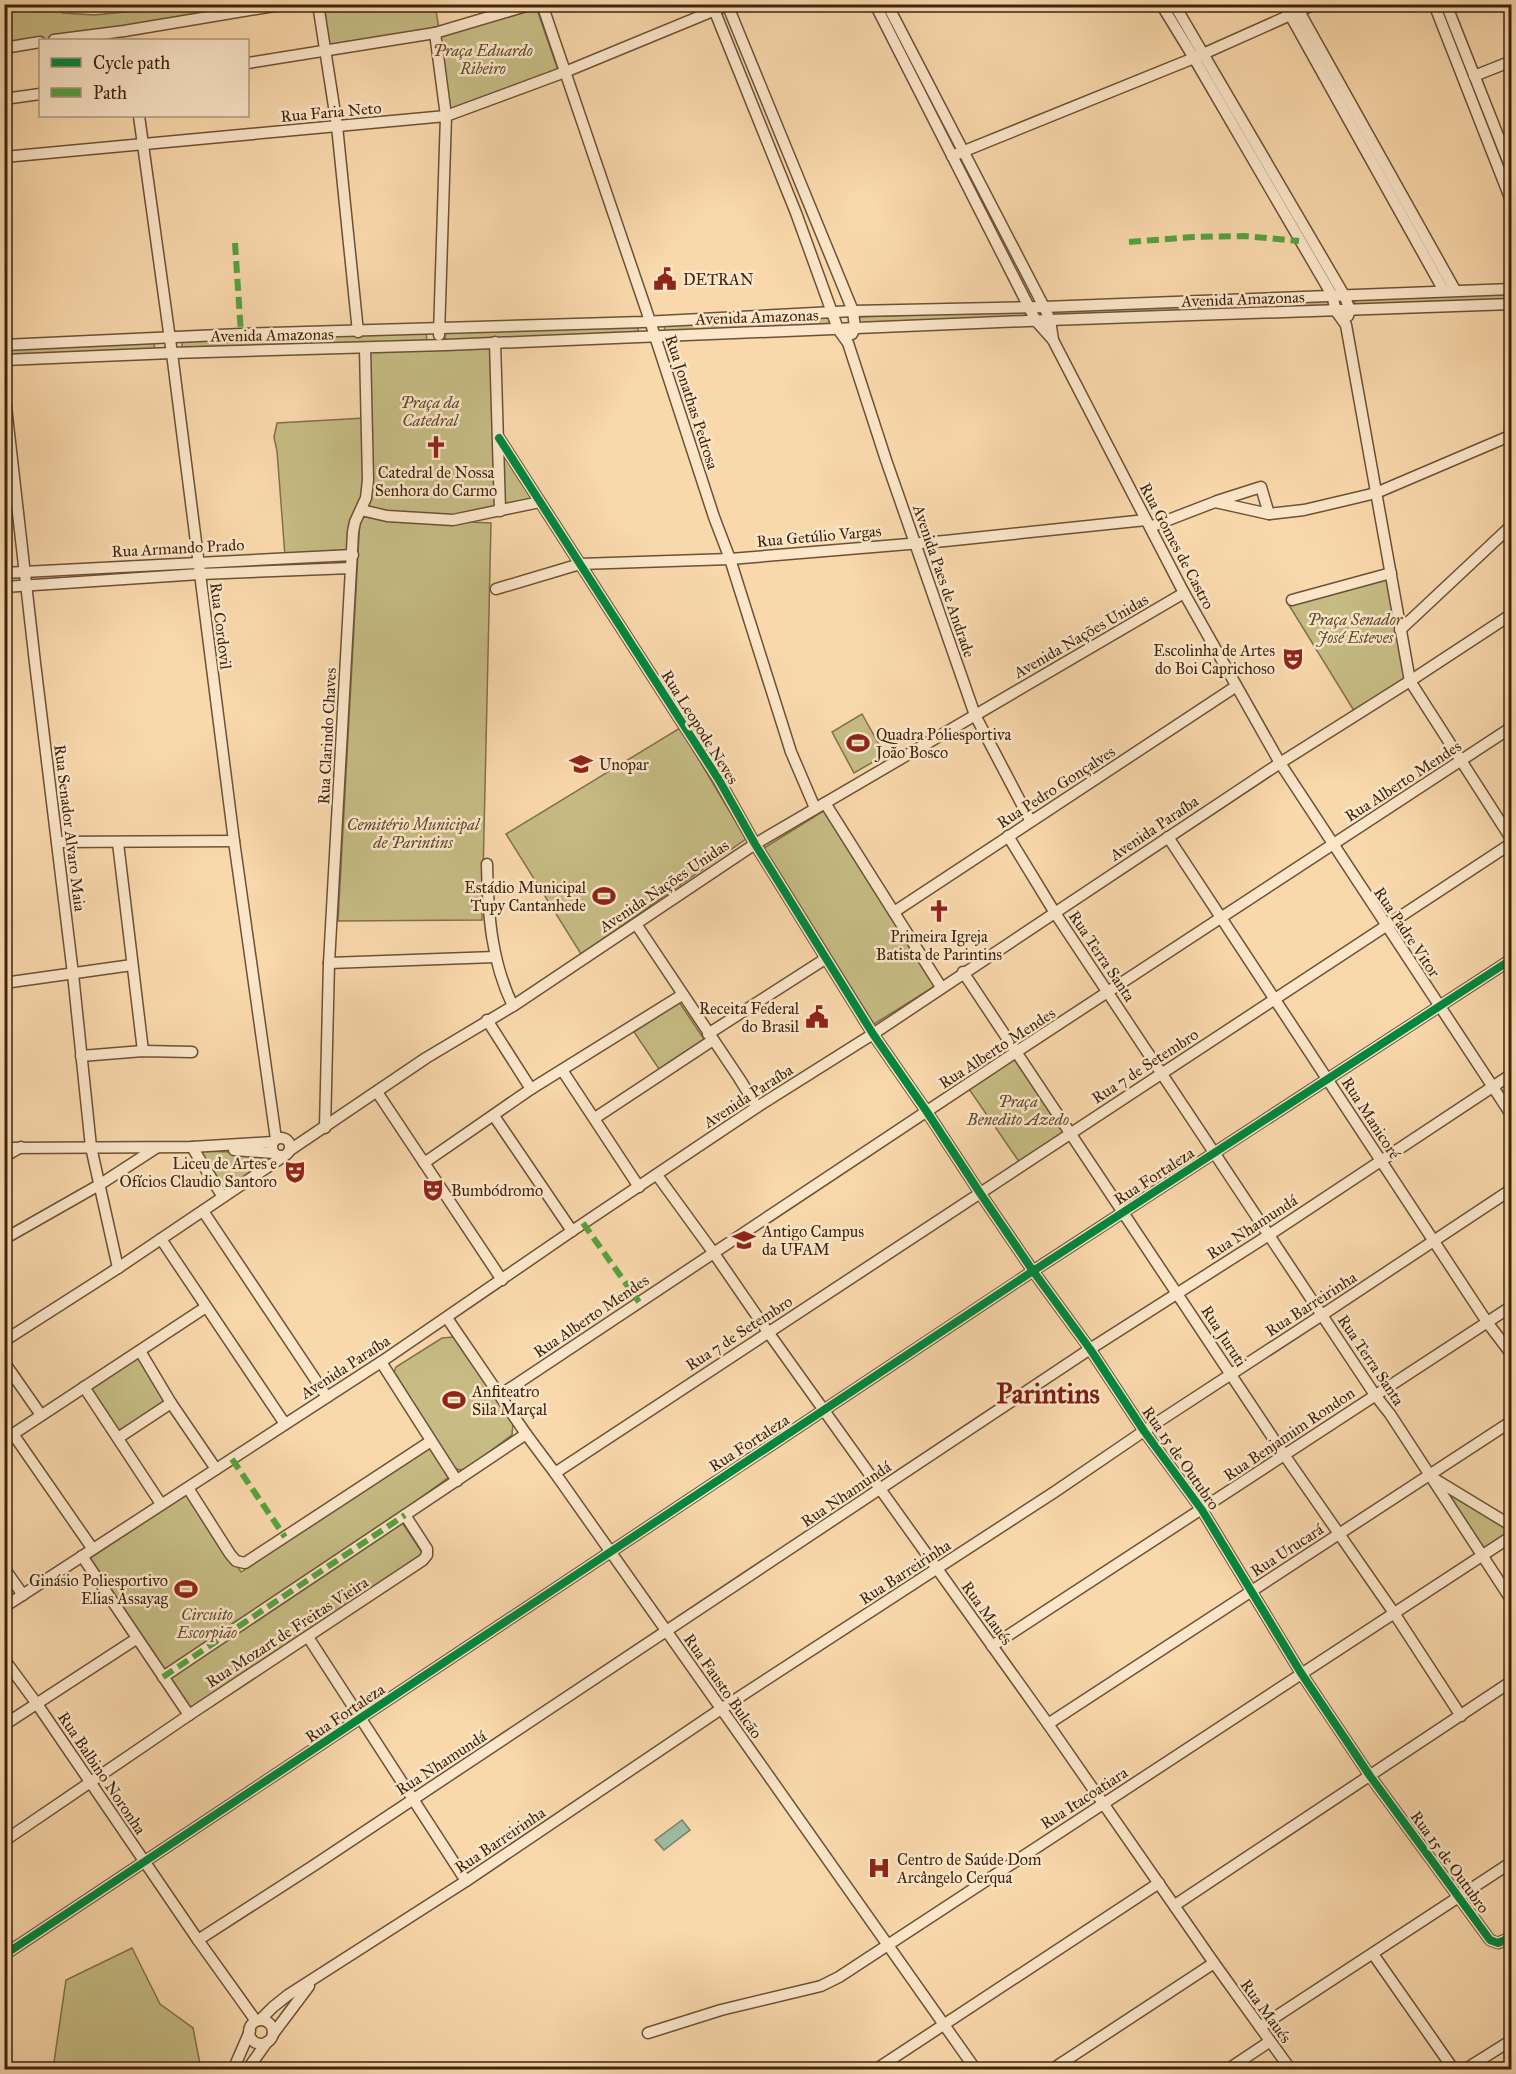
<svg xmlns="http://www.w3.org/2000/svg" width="1516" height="2074" viewBox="0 0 1516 2074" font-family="'IM FELL Great Primer',serif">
<rect width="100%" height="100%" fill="#f9d8ac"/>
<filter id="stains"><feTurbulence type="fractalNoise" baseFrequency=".00333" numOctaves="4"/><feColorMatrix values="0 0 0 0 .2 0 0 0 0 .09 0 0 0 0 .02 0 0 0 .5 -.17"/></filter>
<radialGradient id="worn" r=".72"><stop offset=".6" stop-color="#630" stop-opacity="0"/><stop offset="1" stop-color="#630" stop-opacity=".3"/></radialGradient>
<!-- green -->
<g fill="#c6bc84" stroke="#827049" stroke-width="1.5">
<polygon points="197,4 279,5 5,46 5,5 44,5 63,13 94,15 177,7 181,5 196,5 197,8"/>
<polygon points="316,5 435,5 439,29 326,46"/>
<polygon points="536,7 558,70 449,110 439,35"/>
<polygon points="1512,292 1511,300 1356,306 1353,298"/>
<polygon points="1328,299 1330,307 1053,316 1053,309"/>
<polygon points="1025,311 1025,318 859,324 858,317"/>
<polygon points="830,318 829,326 665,332 664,324"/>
<polygon points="638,325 638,332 445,340 445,332"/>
<polygon points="426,332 427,341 182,349 182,341"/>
<polygon points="154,343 155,351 8,357 7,348"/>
<polygon points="495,343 496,439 539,501 467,518 360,509 352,552 285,556 277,451 274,437 277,423 365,418 363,347"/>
<polygon points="360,517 491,523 482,920 338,921"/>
<polygon points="1388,573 1409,680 1356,714 1287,602 1357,583"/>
<polygon points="862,714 885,755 854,773 832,732"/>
<polygon points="680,728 746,839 581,954 506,834"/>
<polygon points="825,810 935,986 874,1024 764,848"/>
<polygon points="679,1002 704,1039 659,1069 634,1032"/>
<polygon points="1016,1058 1066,1133 1020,1163 969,1089"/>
<polygon points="198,1151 266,1153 270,1156 272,1162 224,1194"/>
<polygon points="454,1337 513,1423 512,1435 466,1469 459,1470 452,1466 394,1372 396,1367 442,1338"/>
<polygon points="137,1356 166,1402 118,1436 87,1388"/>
<polygon points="429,1447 449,1477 397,1515 423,1554 190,1708 90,1558 187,1494 241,1572"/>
<polygon points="1429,1474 1511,1528 1511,1535 1481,1556"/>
<polygon points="132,1948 160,2004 193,2028 201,2069 53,2069 66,1980"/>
</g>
<!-- water -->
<polygon fill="#9fbba4" stroke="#787f68" stroke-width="1.5" points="682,1820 690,1830 664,1850 655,1840"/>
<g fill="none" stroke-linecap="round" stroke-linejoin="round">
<!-- minor casing -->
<g stroke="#6c5136" stroke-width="13">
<g id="minor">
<polyline points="318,4 337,126 358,332"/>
<polyline points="542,4 650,321 714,517 730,559 791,752 815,808"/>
<polyline points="715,4 715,12 796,213 838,329 848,343 886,460 975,715 1030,820"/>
<polyline points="727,4 853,311 855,328 852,334"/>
<polyline points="875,4 1036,321 1053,340 1184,593 1280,763 1512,1116"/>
<polyline points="887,4 1044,307 1050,320 1053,340"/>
<polyline points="1161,4 1194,58 1332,295 1336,311 1346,325 1410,681 1512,840"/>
<polyline points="1174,4 1344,295 1350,310 1348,316"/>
<polyline points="1284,4 1444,291"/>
<polyline points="1295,4 1455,290"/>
<polyline points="1434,4 1512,203"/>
<polyline points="1446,4 1512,171"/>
<polyline points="435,33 446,116 439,335"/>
<polyline points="54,40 124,31 286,4"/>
<polyline points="4,48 40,42"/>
<polyline points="248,63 435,33 533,4"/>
<polyline points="1474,76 1512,61"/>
<polyline points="4,99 40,94"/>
<polyline points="139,116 173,361 234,841 276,1139"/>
<polyline points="952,156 1194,58 1315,4"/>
<polyline points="4,157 446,116 565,72 730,4"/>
<polyline points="495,342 500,511"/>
<polyline points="4,345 241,334 643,322 853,311 1044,307 1512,289"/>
<polyline points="4,360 172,353 446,345 1050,320 1512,304"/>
<polyline points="4,389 35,663 73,974 91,1147 118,1268"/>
<polyline points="499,438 719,780 755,844 873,1034 927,1112 980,1193 1033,1271 1090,1349 1144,1431 1202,1510 1301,1673 1370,1776 1490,1940 1498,1943 1512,1937"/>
<polyline points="1217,501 1261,487 1269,514"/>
<polyline points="361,510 387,516 453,520 540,502"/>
<polyline points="1150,527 1215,502 1269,514 1304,510 1376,493 1512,435"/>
<polyline points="4,573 353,555"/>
<polyline points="4,587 200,574 351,568"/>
<polyline points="496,589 580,564 730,559 945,541 1146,520"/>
<polyline points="1292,600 1391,573"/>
<polyline points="1400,630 1512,525"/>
<polyline points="825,803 941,987"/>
<polyline points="1008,836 1055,913 1375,1395 1390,1414 1512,1601"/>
<polyline points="1168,837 1487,1322 1512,1355"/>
<polyline points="57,842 234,841"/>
<polyline points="118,843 143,1051"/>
<path d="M487,864C488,914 491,961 513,1006"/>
<path d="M894,912C1008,836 1122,762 1235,687"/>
<polyline points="636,924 739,1078 757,1107"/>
<polyline points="329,963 495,957"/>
<polyline points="963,972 1285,1456 1394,1613 1461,1716"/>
<polyline points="4,983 132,965"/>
<polyline points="487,1020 531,1089"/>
<polyline points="708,1034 825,959"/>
<polyline points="81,1056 143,1051 192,1052"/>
<polyline points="562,1070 639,1187"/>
<polyline points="377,1092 502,1280"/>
<polyline points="494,1116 572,1231"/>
<polyline points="595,1118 713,1040"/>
<polyline points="325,1128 329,963 353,532 355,522 366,498 368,480 365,348"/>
<circle cx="281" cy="1147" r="9"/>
<polyline points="192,1147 223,1197"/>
<polyline points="4,1148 192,1147 273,1142"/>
<polyline points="234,1150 274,1153"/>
<polyline points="290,1150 426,1058 513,1006 755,844 1184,593"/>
<polyline points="4,1157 21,1147"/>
<polyline points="424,1163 531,1089 682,995"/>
<polyline points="657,1175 713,1252 768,1332 1048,1724 1214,1963 1291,2070"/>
<polyline points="203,1211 327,1397"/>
<polyline points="4,1239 99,1185 156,1148"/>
<polyline points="161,1239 285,1424"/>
<polyline points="447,1318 526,1434 555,1473 976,2070"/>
<polyline points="4,1341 118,1268 284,1156"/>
<polyline points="140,1351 171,1403 216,1469"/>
<polyline points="4,1362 41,1415"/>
<polyline points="381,1362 457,1481"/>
<polyline points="84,1387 161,1504"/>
<polyline points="500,1395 1016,1052 1512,727"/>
<polyline points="13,1434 92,1548"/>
<polyline points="118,1438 171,1403"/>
<polyline points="4,1440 206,1307"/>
<polyline points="555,1473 1512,843"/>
<polyline points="1433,1478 1512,1526"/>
<polyline points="188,1488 230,1554 236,1561 245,1563 431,1441"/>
<polyline points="82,1556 189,1715"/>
<polyline points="4,1568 23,1595"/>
<polyline points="4,1607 381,1362 572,1231 757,1107 873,1034 1280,763 1410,681 1512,614"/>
<polyline points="308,1637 466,1881"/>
<polyline points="992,1646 1512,1306"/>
<polyline points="4,1659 37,1704 198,1940 256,2021"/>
<polyline points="163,1677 526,1434"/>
<polyline points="1048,1724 1512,1421"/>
<polyline points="4,1725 136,1639"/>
<polyline points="4,1841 189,1715 423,1560 427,1555 427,1549 405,1515"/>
<polyline points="1175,1905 1512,1681"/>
<polyline points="198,1940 313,1866 1090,1349 1269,1235 1512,1074"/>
<polyline points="1373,1954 1454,2070"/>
<polyline points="4,1955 1033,1271 1512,959"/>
<polyline points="260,2020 273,2007 288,1995 466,1881 721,1709 1056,1491 1144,1431 1322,1315 1512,1189"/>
<circle cx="261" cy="2032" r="12"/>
<polyline points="1260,2027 1512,1862"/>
<polyline points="648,2033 721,2010 821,1986 839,1977 1512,1536"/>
<polyline points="273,2034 309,1986"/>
<polyline points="233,2070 250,2031"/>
<polyline points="247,2070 267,2042"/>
<polyline points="875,2070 1159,1883"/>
<polyline points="1051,2070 1214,1963"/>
<polyline points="1227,2070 1269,2042"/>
<polyline points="1464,2070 1512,2040"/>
</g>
</g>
<!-- minor -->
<use href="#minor" stroke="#fbe6c9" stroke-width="10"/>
<!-- quiet -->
<g stroke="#54a33e" stroke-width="6" stroke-dasharray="12 6" stroke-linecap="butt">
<polyline points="1129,242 1193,237 1244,236 1299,241"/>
<polyline points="235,243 241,334"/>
<polyline points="583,1223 639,1302"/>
<polyline points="232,1459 285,1537"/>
<polyline points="163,1677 405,1515"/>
</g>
<!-- cycleway casing -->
<g stroke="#fbe6c9" stroke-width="11">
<g id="cycleway">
<polyline points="499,438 719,780 755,844 873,1034 927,1112 980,1193 1033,1271 1090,1349 1144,1431 1202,1510 1301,1673 1370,1776 1490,1940 1498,1943 1512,1937"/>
<polyline points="4,1955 1033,1271 1512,959"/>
</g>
</g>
<!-- cycleway -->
<use href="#cycleway" stroke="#00873e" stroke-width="8"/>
</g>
<!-- icons -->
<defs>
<g id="civic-bare" transform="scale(1.8)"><path d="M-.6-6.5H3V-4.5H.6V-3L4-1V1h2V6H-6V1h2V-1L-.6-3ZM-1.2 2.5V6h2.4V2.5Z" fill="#8f2418" stroke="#fbe6c9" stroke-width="2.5" paint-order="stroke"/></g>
<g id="church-bare" transform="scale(1.8)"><path d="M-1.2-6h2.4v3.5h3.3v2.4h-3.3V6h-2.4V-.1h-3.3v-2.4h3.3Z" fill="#8f2418" stroke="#fbe6c9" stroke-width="2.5" paint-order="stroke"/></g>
<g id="theatre-bare" transform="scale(1.8)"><path d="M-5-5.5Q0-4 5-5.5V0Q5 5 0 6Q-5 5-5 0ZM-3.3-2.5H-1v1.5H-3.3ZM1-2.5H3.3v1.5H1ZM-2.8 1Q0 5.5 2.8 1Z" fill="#8f2418" stroke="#fbe6c9" stroke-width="2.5" paint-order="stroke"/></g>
<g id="stadium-bare" transform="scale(1.8)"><path d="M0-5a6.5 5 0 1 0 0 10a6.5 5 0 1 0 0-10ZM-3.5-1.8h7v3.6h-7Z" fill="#8f2418" stroke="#fbe6c9" stroke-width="2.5" paint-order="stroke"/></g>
<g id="university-bare" transform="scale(1.8)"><path d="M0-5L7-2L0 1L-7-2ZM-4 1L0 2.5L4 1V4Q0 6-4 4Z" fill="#8f2418" stroke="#fbe6c9" stroke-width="2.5" paint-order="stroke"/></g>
<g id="hospital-bare" transform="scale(1.8)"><path d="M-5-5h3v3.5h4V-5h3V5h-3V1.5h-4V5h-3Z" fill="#8f2418" stroke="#fbe6c9" stroke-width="2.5" paint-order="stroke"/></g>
</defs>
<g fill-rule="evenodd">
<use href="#civic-bare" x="665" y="279"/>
<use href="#church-bare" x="436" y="447"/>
<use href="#theatre-bare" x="1293" y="659"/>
<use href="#stadium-bare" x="858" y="743"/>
<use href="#university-bare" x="581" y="764"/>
<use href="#stadium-bare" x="604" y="896"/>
<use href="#church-bare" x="939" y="911"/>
<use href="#civic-bare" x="817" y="1017"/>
<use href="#theatre-bare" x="295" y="1172"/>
<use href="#theatre-bare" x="433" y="1190"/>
<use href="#university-bare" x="744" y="1240"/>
<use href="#stadium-bare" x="454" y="1400"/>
<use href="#stadium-bare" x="186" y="1589"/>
<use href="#hospital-bare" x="879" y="1868"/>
</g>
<g text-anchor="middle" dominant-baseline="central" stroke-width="5" stroke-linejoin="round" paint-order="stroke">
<!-- park labels -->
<g font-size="16" font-style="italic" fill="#5f4a2c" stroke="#fbe6c9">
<text x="483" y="50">Praça Eduardo<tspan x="483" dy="18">Ribeiro</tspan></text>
<text x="430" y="402">Praça da<tspan x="430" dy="18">Catedral</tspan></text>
<text x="1355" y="619">Praça Senador<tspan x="1355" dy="18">José Esteves</tspan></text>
<text x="413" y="824">Cemitério Municipal<tspan x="413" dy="18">de Parintins</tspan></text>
<text x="1018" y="1101">Praça<tspan x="1018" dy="18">Benedito Azedo</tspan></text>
<text x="207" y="1614">Circuito<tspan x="207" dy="18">Escorpião</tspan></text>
</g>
<!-- street labels -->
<g font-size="16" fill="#3d240e" stroke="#fbe6c9">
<text transform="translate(331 112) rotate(-5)">Rua Faria Neto</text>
<text transform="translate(1243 299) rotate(-2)">Avenida Amazonas</text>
<text transform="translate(757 317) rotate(-2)">Avenida Amazonas</text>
<text transform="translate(272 335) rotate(-1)">Avenida Amazonas</text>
<text transform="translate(692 402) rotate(72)">Rua Jonathas Pedrosa</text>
<text transform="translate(819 536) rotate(-5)">Rua Getúlio Vargas</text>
<text transform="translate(1177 546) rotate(62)">Rua Gomes de Castro</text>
<text transform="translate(178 548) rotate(-3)">Rua Armando Prado</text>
<text transform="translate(944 581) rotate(71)">Avenida Paes de Andrade</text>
<text transform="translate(221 626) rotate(83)">Rua Cordovil</text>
<text transform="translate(1081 636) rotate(-30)">Avenida Nações Unidas</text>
<text transform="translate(700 727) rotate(58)">Rua Leopode Neves</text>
<text transform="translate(327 736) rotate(-87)">Rua Clarindo Chaves</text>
<text transform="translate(1403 781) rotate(-33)">Rua Alberto Mendes</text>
<text transform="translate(1056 787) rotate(-33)">Rua Pedro Gonçalves</text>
<text transform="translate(70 828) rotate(83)">Rua Senador Alvaro Maia</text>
<text transform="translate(1154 828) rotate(-34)">Avenida Paraíba</text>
<text transform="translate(664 886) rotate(-34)">Avenida Nações Unidas</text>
<text transform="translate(1407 932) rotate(56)">Rua Padre Vitor</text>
<text transform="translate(1102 956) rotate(56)">Rua Terra Santa</text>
<text transform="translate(997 1048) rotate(-33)">Rua Alberto Mendes</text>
<text transform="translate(1145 1066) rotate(-33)">Rua 7 de Setembro</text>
<text transform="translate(748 1096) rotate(-33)">Avenida Paraíba</text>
<text transform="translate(1371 1118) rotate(57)">Rua Manicoré</text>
<text transform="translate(1154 1176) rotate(-33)">Rua Fortaleza</text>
<text transform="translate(1252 1227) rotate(-33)">Rua Nhamundá</text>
<text transform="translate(1311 1304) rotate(-33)">Rua Barreirinha</text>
<text transform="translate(591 1316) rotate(-34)">Rua Alberto Mendes</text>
<text transform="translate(739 1333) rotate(-33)">Rua 7 de Setembro</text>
<text transform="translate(1224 1336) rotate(57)">Rua Juruti</text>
<text transform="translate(1371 1360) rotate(56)">Rua Terra Santa</text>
<text transform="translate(345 1367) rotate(-33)">Avenida Paraíba</text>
<text transform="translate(1289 1434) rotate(-34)">Rua Benjamim Rondon</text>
<text transform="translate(749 1443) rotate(-33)">Rua Fortaleza</text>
<text transform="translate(1181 1458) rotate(55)">Rua 15 de Outubro</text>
<text transform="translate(846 1494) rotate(-34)">Rua Nhamundá</text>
<text transform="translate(1287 1550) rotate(-33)">Rua Urucará</text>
<text transform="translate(905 1572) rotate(-33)">Rua Barreirinha</text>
<text transform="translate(987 1613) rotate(54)">Rua Maués</text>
<text transform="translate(287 1632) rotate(-33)">Rua Mozart de Freitas Vieira</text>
<text transform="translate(723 1686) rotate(55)">Rua Fausto Bulcão</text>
<text transform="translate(345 1713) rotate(-34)">Rua Fortaleza</text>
<text transform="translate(441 1763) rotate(-33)">Rua Nhamundá</text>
<text transform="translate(102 1773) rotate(56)">Rua Balbino Noronha</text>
<text transform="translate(1084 1798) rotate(-33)">Rua Itacoatiara</text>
<text transform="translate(500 1840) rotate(-34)">Rua Barreirinha</text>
<text transform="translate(1450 1862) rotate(54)">Rua 15 de Outubro</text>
<text transform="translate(1266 2011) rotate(54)">Rua Maués</text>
</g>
<!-- poi labels -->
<g font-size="16" fill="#3d240e" stroke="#fbe6c9" text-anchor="start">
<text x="683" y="279">DETRAN</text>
<text x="436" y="472" text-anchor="middle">Catedral de Nossa<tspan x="436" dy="18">Senhora do Carmo</tspan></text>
<text x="1275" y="650" text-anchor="end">Escolinha de Artes<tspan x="1275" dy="18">do Boi Caprichoso</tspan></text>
<text x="876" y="734">Quadra Poliesportiva<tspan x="876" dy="18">João Bosco</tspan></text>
<text x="599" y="764">Unopar</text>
<text x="586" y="887" text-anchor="end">Estádio Municipal<tspan x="586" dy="18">Tupy Cantanhede</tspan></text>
<text x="939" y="936" text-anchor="middle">Primeira Igreja<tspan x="939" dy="18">Batista de Parintins</tspan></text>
<text x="799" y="1008" text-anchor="end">Receita Federal<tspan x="799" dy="18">do Brasil</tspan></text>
<text x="277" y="1163" text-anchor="end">Liceu de Artes e<tspan x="277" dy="18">Ofícios Claudio Santoro</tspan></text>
<text x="451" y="1190">Bumbódromo</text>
<text x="762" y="1231">Antigo Campus<tspan x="762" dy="18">da UFAM</tspan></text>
<text x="472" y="1391">Anfiteatro<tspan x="472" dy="18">Sila Marçal</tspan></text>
<text x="168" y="1580" text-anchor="end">Ginásio Poliesportivo<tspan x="168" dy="18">Elias Assayag</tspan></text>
<text x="897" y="1859">Centro de Saúde Dom<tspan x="897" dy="18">Arcângelo Cerqua</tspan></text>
</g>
<!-- town labels -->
<g font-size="28" font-weight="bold" fill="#7a1f14" stroke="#fbe6c9">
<text x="1048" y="1393">Parintins</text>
</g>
</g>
<!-- margin -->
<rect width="1516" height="2074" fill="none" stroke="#f9d8ac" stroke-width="24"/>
<rect x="6" y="6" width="1504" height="2062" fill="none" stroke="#3d240e" stroke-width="3"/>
<rect x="12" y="12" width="1492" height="2050" fill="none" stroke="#3d240e" stroke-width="1.5"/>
<!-- legend -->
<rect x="39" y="39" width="210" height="78" fill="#fbe6c9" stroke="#af987e" stroke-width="1.5"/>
<rect x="51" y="58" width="30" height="9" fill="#00873e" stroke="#af987e" stroke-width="1.5"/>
<text x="93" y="69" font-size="18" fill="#3d240e">Cycle path</text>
<rect x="51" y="88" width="30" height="9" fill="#54a33e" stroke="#af987e" stroke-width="1.5"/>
<text x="93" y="99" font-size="18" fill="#3d240e">Path</text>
<rect width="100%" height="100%" filter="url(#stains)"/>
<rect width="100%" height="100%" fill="url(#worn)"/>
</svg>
